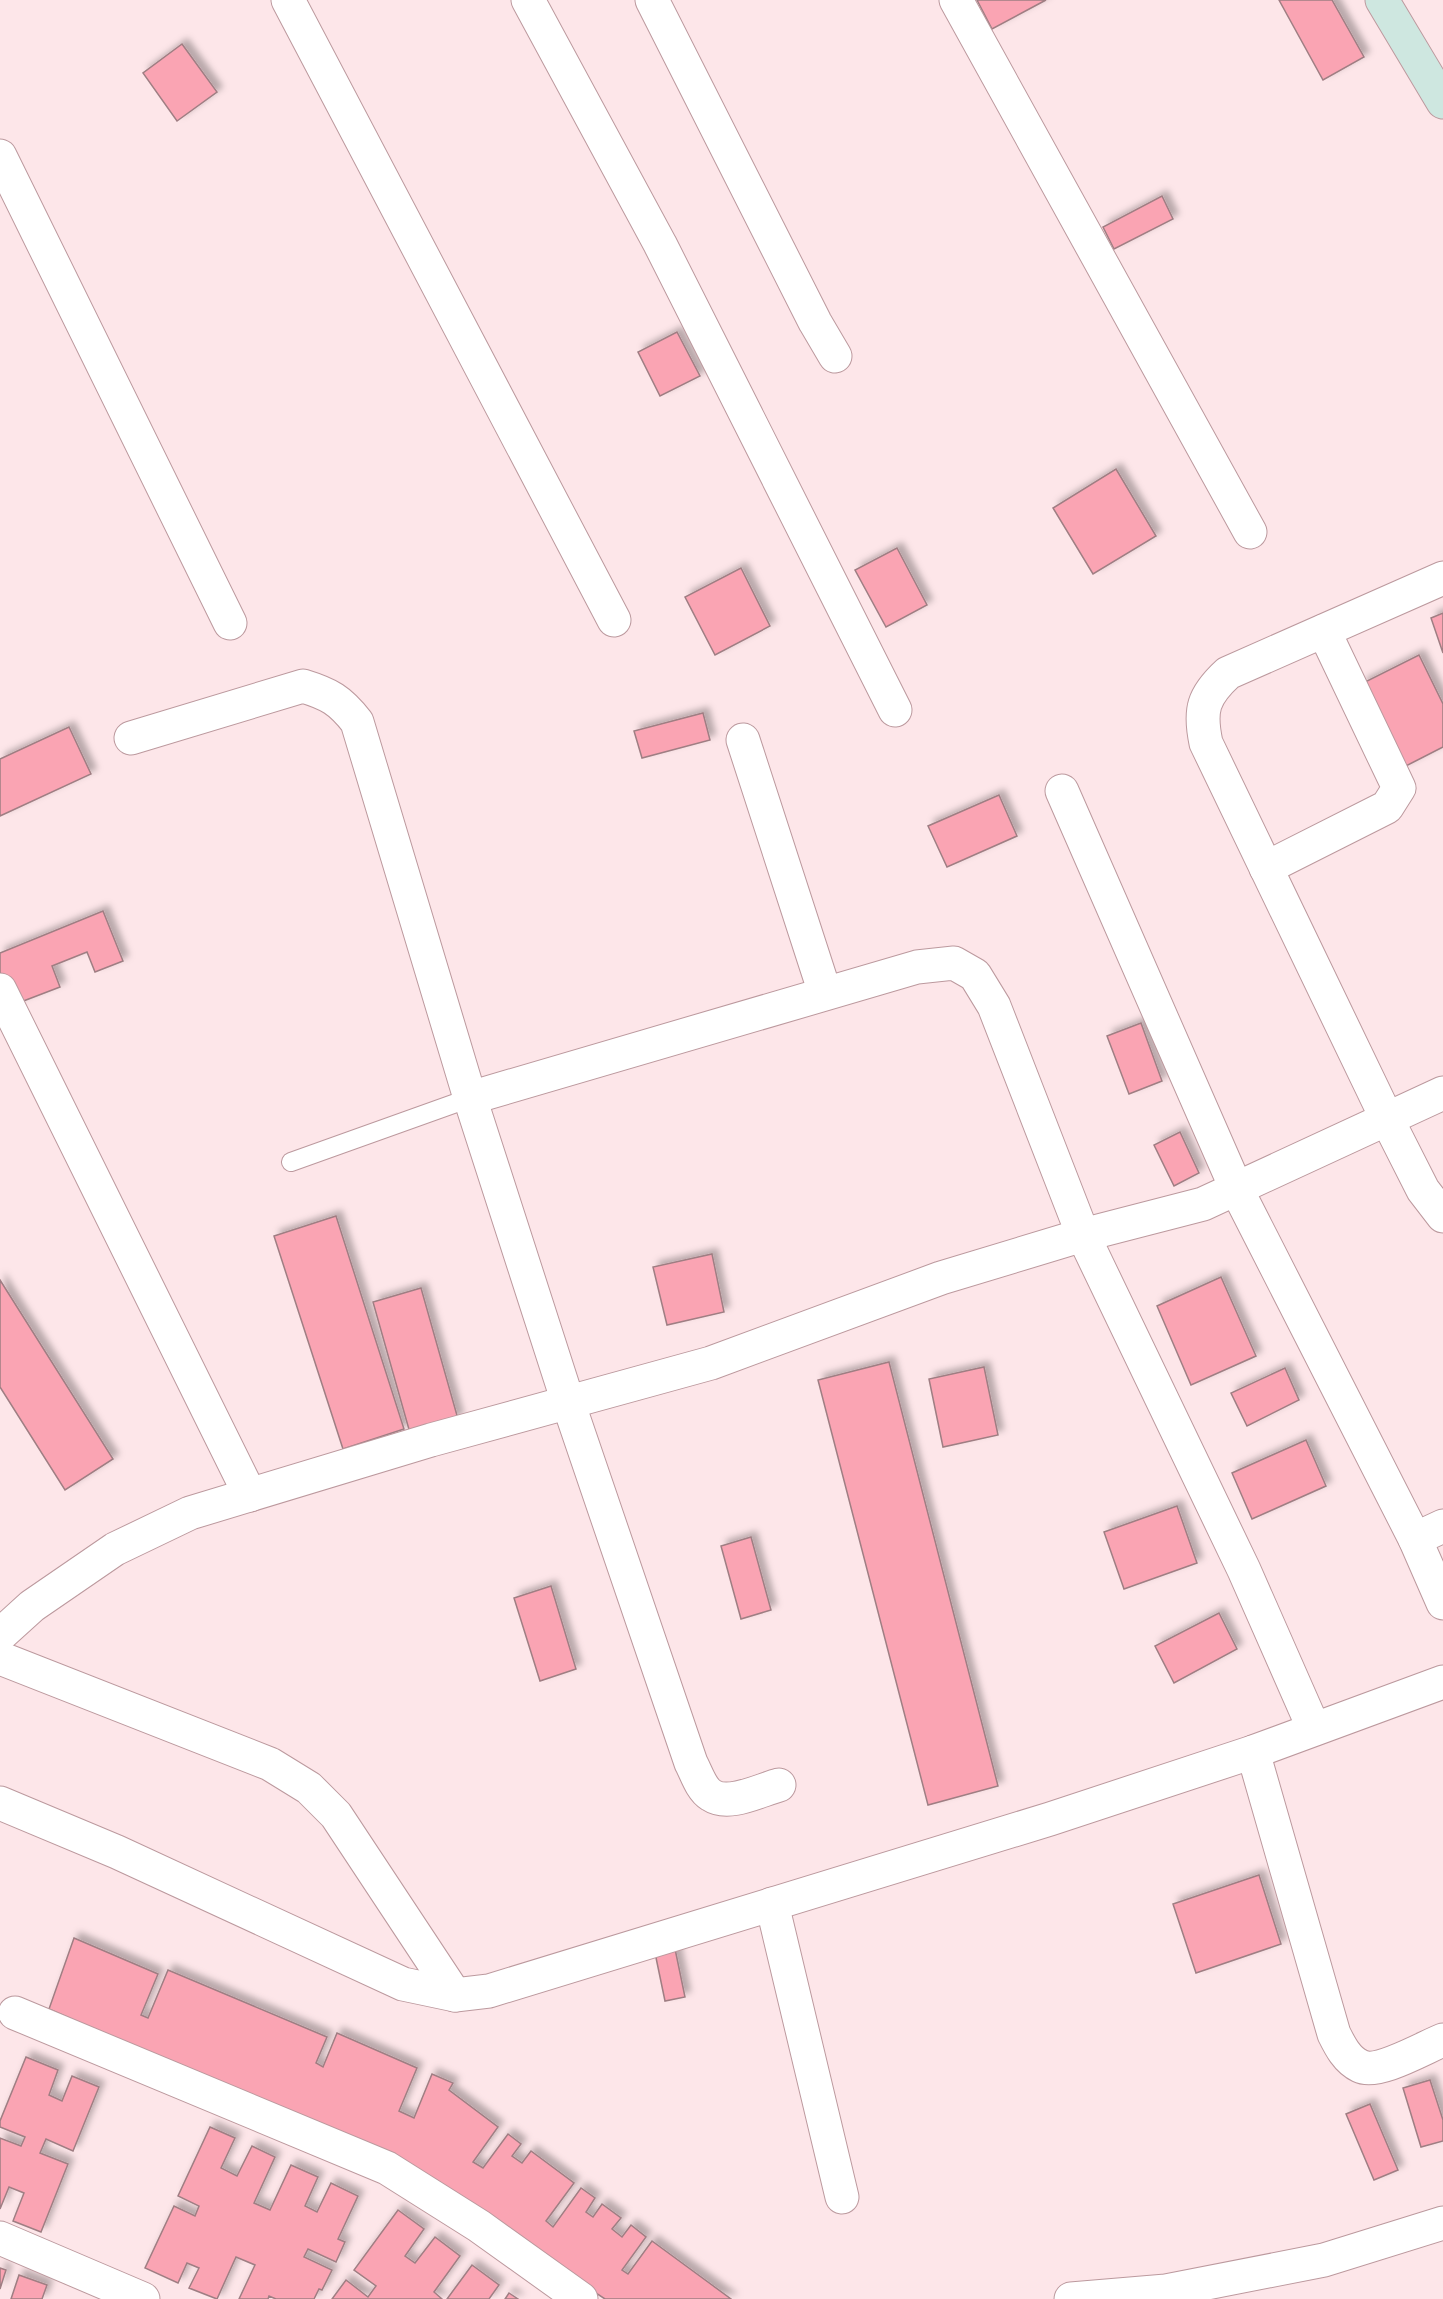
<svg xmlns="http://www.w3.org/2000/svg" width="1443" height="2299" viewBox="0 0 1443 2299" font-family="'Space Grotesk',sans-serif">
<defs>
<filter id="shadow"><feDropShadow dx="5.5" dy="-5.5" stdDeviation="3" flood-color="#0004"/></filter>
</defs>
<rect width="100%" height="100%" fill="#fde6e9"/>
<!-- building -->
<g fill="#faa4b3" stroke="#9f7e83" stroke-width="1.5" filter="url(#shadow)">
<polygon points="977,0 1046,0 992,29"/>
<polygon points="1279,0 1332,0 1364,57 1323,80"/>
<polygon points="182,44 217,92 177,121 143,73"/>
<polygon points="1162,196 1173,219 1114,249 1103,227"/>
<polygon points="677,332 700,376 660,396 638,352"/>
<polygon points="1116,469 1156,536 1093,574 1053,508"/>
<polygon points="897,548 927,605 886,627 855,570"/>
<polygon points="741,568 770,626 715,655 685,597"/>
<polygon points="1443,613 1443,653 1431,618"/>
<polygon points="1419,655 1443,704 1443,747 1402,768 1361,684"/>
<polygon points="703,713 710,740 642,758 634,731"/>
<polygon points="69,727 91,774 0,816 0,759"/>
<polygon points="999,795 1017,836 947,867 928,826"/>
<polygon points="103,911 123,961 95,972 87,952 52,966 60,987 13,1005 0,972 0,953"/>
<polygon points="1141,1023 1162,1081 1129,1094 1107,1036"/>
<polygon points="1180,1132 1199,1173 1174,1186 1154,1145"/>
<polygon points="336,1216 404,1429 343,1449 274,1236"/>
<polygon points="712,1254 724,1312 667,1325 653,1267"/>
<polygon points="1221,1277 1256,1356 1191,1385 1157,1306"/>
<polygon points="0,1280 113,1459 65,1490 0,1387"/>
<polygon points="421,1288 458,1419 410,1433 373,1302"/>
<polygon points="889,1362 998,1786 928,1805 818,1380"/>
<polygon points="984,1367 998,1435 943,1447 929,1379"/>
<polygon points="1285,1368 1299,1400 1247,1426 1231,1393"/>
<polygon points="1306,1440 1326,1486 1252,1519 1232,1473"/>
<polygon points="1177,1506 1197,1563 1124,1589 1104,1532"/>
<polygon points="751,1537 771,1610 741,1619 721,1546"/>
<polygon points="551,1586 576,1669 540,1681 514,1598"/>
<polygon points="1219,1613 1237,1649 1174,1683 1155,1646"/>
<polygon points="1259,1875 1281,1944 1196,1973 1173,1904"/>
<polygon points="74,1938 158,1974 141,2015 148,2018 168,1970 327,2037 316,2063 323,2067 337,2033 417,2068 399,2111 414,2118 432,2074 453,2083 449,2090 498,2127 473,2162 483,2168 508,2134 521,2144 512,2156 522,2163 531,2151 574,2183 546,2221 553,2227 581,2188 595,2198 586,2212 593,2217 602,2204 621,2218 612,2229 622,2237 631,2225 646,2237 622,2270 628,2274 652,2241 731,2299 605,2299 409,2170 49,2009"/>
<polygon points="674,1944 685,1997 665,2001 654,1948"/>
<polygon points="26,2057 58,2070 49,2095 62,2101 72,2076 99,2087 73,2151 46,2139 40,2153 68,2164 41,2232 13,2221 24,2193 9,2187 0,2209 0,2138 21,2146 25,2137 0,2127 0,2121"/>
<polygon points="1430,2080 1443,2120 1443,2141 1421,2147 1403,2088"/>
<polygon points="1370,2104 1398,2170 1374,2180 1346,2114"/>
<polygon points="210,2127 235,2138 221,2168 237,2176 252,2146 275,2157 254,2203 270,2210 291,2165 318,2177 305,2206 317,2212 331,2183 358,2196 338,2239 345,2242 336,2262 308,2249 304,2257 332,2270 322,2290 319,2289 314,2299 276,2299 269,2296 268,2299 239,2299 255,2265 236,2257 217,2299 189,2288 199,2268 187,2263 178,2283 145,2268 174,2206 195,2216 199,2206 178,2196"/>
<polygon points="398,2210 424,2229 405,2256 415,2263 435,2237 460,2256 434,2292 442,2299 332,2299 346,2280 368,2297 376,2286 354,2270"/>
<polygon points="472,2265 499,2285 489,2299 447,2299"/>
<polygon points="0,2268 6,2270 0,2289"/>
<polygon points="19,2275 47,2285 42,2299 11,2299"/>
<polygon points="509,2293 518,2299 505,2299"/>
</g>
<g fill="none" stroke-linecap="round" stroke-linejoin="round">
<!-- lane casing -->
<g stroke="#bc999e" stroke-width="20">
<polyline id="lane" points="291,1162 470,1098"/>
</g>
<!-- street casing -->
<g stroke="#bc999e" stroke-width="35">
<g id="street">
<polyline points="288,0 614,620"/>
<polyline points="528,0 660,244 895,710"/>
<polyline points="652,0 815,322 835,356"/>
<polyline points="956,0 1250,532"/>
<polyline points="0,156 230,623"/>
<path d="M1443,578L1228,673C1203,696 1199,710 1206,743L1387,1119L1423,1190L1443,1216"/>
<path d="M131,738L303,686C329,694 340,700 357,722L470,1098L568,1402L691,1763C696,1772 701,1789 711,1795C729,1807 760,1790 779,1785"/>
<polyline points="743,740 825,993"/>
<polyline points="1062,791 1236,1188 1415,1539 1443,1603"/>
<polyline points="1266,868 1387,807 1399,788 1324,631"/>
<polyline points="0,990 250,1495"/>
<polyline points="470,1098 917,967 954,963 975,975 994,1006 1083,1235 1244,1570 1314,1729"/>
<polyline points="1415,1539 1443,1526"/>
<polyline points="0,1635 32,1606 115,1549 190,1513 431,1440 711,1363 941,1278 1083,1235 1203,1204 1443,1093"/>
<polyline points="0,1658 270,1764 309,1788 336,1815 455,1995"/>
<path d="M1253,1752L1334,2034C1340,2046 1347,2060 1360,2066C1378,2075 1425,2047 1443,2040"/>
<polyline points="0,1803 117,1852 403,1984 455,1995 489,1991 1050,1819 1253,1752 1443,1682"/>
<polyline points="772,1904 842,2197"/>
<polyline points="15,2013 387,2168 479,2226 581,2299"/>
<polyline points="0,2238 143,2299"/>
<polyline points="1071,2299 1166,2291 1324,2260 1443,2223"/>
</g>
</g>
<!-- secondary casing -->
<g stroke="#bc999e" stroke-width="35">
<polyline id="secondary" points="1382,0 1443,102"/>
</g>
<!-- lane -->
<use href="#lane" stroke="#fff" stroke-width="18"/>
<!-- street -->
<use href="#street" stroke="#fff" stroke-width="33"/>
<!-- secondary -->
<use href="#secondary" stroke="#cee7e0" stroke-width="33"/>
</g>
</svg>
